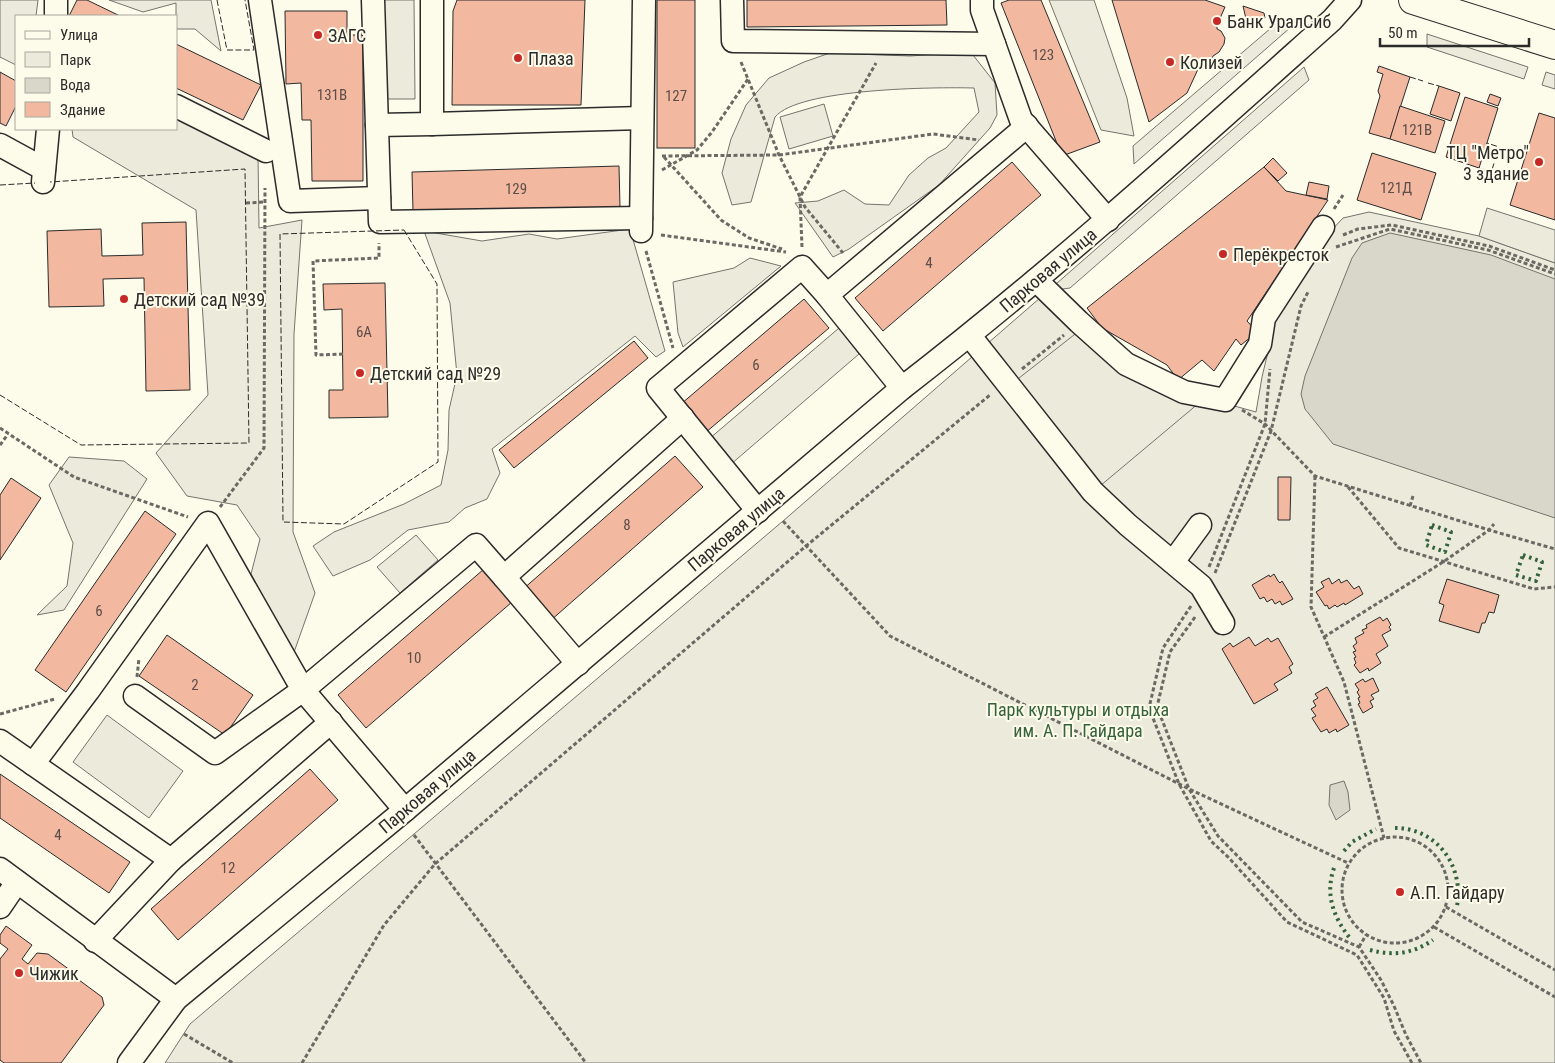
<svg xmlns="http://www.w3.org/2000/svg" width="1555" height="1063" viewBox="0 0 1555 1063" font-family="'Roboto Condensed',sans-serif">
<rect width="100%" height="100%" fill="#fdfbea"/>
<!-- green -->
<g fill="#ecebdb" stroke="#74746e">
<polygon points="0,0 38,0 36,16 16,16 16,65 0,57"/>
<polygon points="109,0 211,0 221,51 195,29 176,29 176,3 143,12"/>
<polygon points="1049,0 1094,0 1127,98 1134,136 1101,130"/>
<path d="M830,53L910,56L955,53L973,55L995,83L997,115L990,128L939,185L849,249L833,257L795,203L818,201L844,190L865,204L889,205L909,175L928,158L946,148L979,112L974,88C936,87 799,88 775,117L751,202L732,205L722,173L731,139L746,105L769,78L804,62Z"/>
<polygon points="824,104 833,136 789,149 780,117"/>
<polygon points="176,117 258,156 259,228 302,220 294,334 293,532 315,593 293,655 251,574 260,539 237,505 187,496 156,453 208,395 196,210 73,137 72,129 176,129"/>
<polygon points="1369,212 1479,236 1555,263 1555,1063 165,1063 190,1024 783,521 1048,291 1061,306 1184,392 1256,412 1262,377 1276,318 1317,246 1343,218"/>
<polygon points="630,229 665,351 656,357 635,336 492,449 500,473 487,499 465,508 449,522 408,530 370,560 333,576 313,546 334,532 404,504 441,485 448,450 449,410 457,375 450,303 424,231 482,241 529,234 557,239"/>
<polygon points="750,258 781,266 683,347 678,333 673,282 734,268"/>
<polygon points="839,328 859,354 730,465 709,439"/>
<polygon points="69,457 124,461 147,479 64,610 37,615 67,586 73,543 49,485"/>
<polygon points="416,535 438,560 400,593 377,567"/>
<polygon points="107,715 183,771 149,818 73,762"/>
</g>
<!-- parking -->
<g fill="#eceadb" stroke="#74746e">
<polygon points="380,0 414,0 415,99 381,99"/>
<polygon points="1299,20 1134,164 1133,146 1278,22"/>
<polygon points="1427,34 1528,67 1524,79 1427,47"/>
<polygon points="1304,67 1309,80 1070,288 1048,291"/>
<polygon points="1546,72 1555,75 1555,89 1542,85"/>
<polygon points="1487,208 1555,230 1555,263 1479,236"/>
<polygon points="1079,331 1199,403 1100,486 1014,382"/>
</g>
<!-- water -->
<g fill="#d8d7c9" stroke="#74746e">
<polygon points="1390,233 1491,255 1555,279 1555,518 1333,444 1305,409 1301,394 1305,376 1352,258 1362,243"/>
<polygon points="1344,781 1348,792 1350,810 1336,820 1329,805 1330,785"/>
</g>
<!-- building -->
<g fill="#f2b8a0" stroke="#2b2b2b">
<polygon points="77,0 87,0 120,16 69,16"/>
<polygon points="457,0 585,0 581,105 452,105 453,11"/>
<rect x="657" y="0" width="38" height="148"/>
<polygon points="747,0 946,0 947,25 747,27"/>
<polygon points="1009,0 1041,0 1100,142 1062,156 1001,3"/>
<polygon points="1112,0 1205,0 1225,7 1217,25 1217,29 1221,31 1225,38 1224,44 1219,52 1213,56 1207,68 1199,67 1187,93 1149,122"/>
<polygon points="1243,6 1264,13 1265,18 1247,23"/>
<polygon points="285,11 347,11 347,35 363,35 363,181 312,181 311,120 302,120 301,83 286,84"/>
<polygon points="176,44 261,85 243,120 176,88"/>
<polygon points="1379,66 1410,77 1390,139 1369,133 1380,96 1378,91 1383,74 1377,72"/>
<polygon points="0,72 16,81 16,106 6,126 0,123"/>
<polygon points="1439,86 1460,93 1451,121 1430,114"/>
<polygon points="1490,94 1501,98 1498,106 1487,102"/>
<polygon points="1465,97 1498,108 1479,168 1446,157"/>
<polygon points="1400,106 1445,121 1435,153 1390,139"/>
<polygon points="1539,113 1555,118 1555,220 1510,205"/>
<polygon points="1372,153 1436,173 1421,220 1357,200"/>
<polygon points="1273,158 1287,173 1278,181 1264,167"/>
<polygon points="1012,162 1041,195 883,331 855,298"/>
<polygon points="619,166 620,207 413,212 412,172"/>
<polygon points="1264,167 1286,191 1328,200 1247,321 1257,332 1241,345 1236,339 1214,371 1202,360 1178,380 1167,365 1102,328 1087,308"/>
<polygon points="1309,182 1329,186 1327,199 1306,195"/>
<polygon points="186,222 190,390 146,391 144,278 103,279 104,306 49,307 47,231 101,229 102,256 143,255 142,223"/>
<polygon points="385,283 388,417 329,418 329,390 343,390 342,309 324,310 323,284"/>
<polygon points="804,299 829,328 705,433 681,404"/>
<polygon points="634,341 648,358 514,468 499,450"/>
<polygon points="675,456 703,487 550,621 522,590"/>
<polygon points="1278,477 1291,477 1290,520 1278,520"/>
<polygon points="11,478 41,498 0,560 0,495"/>
<polygon points="145,511 176,534 66,692 35,670"/>
<polygon points="484,569 512,602 366,728 338,695"/>
<polygon points="1274,574 1278,581 1280,583 1282,581 1293,599 1282,605 1280,601 1275,604 1272,599 1267,602 1264,597 1260,599 1252,585 1269,575 1270,577"/>
<polygon points="1329,578 1332,584 1339,579 1341,583 1347,580 1354,589 1359,586 1363,594 1345,605 1344,603 1337,607 1335,605 1329,609 1327,605 1325,606 1316,592 1324,587 1321,582"/>
<polygon points="1447,579 1499,595 1494,613 1489,612 1485,623 1482,623 1479,633 1439,621 1444,605 1439,603"/>
<polygon points="1380,617 1383,621 1387,618 1391,625 1389,627 1391,630 1382,635 1388,646 1376,654 1381,663 1369,671 1368,668 1360,673 1354,665 1356,663 1354,658 1356,657 1353,652 1356,651 1353,646 1357,643 1355,638 1364,633 1362,630 1367,628 1366,625"/>
<polygon points="167,635 253,695 225,735 139,676"/>
<polygon points="1249,637 1255,646 1268,638 1271,642 1278,638 1293,664 1289,667 1292,673 1274,684 1278,690 1254,704 1222,649 1230,643 1233,647"/>
<polygon points="1373,678 1379,691 1371,695 1374,699 1370,701 1373,707 1363,713 1358,704 1360,703 1358,698 1360,697 1357,692 1359,690 1355,684 1363,679 1365,682"/>
<polygon points="1327,687 1349,725 1337,732 1336,729 1329,733 1327,729 1321,732 1312,718 1316,716 1311,709 1316,706 1313,701 1318,698 1315,694"/>
<polygon points="310,769 338,800 178,940 151,909"/>
<polygon points="0,774 130,862 109,893 0,818"/>
<polygon points="6,926 32,945 22,959 28,964 37,953 48,954 74,973 79,980 102,997 104,1005 61,1063 4,1063 0,1060 0,959 8,949 0,943 0,935"/>
</g>
<g fill="none" stroke-linecap="round" stroke-linejoin="round">
<!-- minor casing -->
<g stroke="#2b2b2b" stroke-width="25">
<g id="minor">
<polyline points="260,0 290,201 379,198"/>
<polyline points="373,0 380,222 641,218"/>
<polyline points="432,0 432,124 642,118"/>
<polyline points="732,0 733,41 994,44"/>
<polyline points="982,0 982,10 1021,120 1108,220"/>
<polyline points="56,16 56,0"/>
<polyline points="176,106 266,151"/>
<polyline points="377,125 432,124"/>
<polyline points="0,145 44,169"/>
<polyline points="43,182 48,129"/>
<polyline points="641,231 644,0"/>
<polyline points="1036,280 1079,322 1126,364 1184,392 1225,400 1260,344 1264,318 1323,227"/>
<polyline points="970,336 1093,492 1128,525 1201,586 1223,623"/>
<polyline points="902,388 827,295 1027,126"/>
<polyline points="758,511 658,388 802,267 827,295"/>
<polyline points="1173,562 1200,525"/>
<polyline points="504,577 578,664"/>
<polyline points="0,741 171,860 331,722"/>
<polyline points="33,764 88,691 208,523 303,690 215,753 135,696"/>
<polyline points="405,810 303,690 476,545 504,577 683,418"/>
<polyline points="0,869 176,999"/>
<polyline points="0,907 17,882"/>
<polyline points="95,941 171,860"/>
<path d="M129,1063L176,999L405,810L902,388C1051,273 1191,146 1332,20L1350,0"/>
</g>
</g>
<!-- major casing -->
<g stroke="#2b2b2b" stroke-width="30">
<polyline id="major" points="1413,0 1555,45"/>
</g>
<!-- path -->
<g stroke="#6a6964" stroke-width="3" stroke-dasharray="4 2.5" stroke-linecap="butt">
<polyline points="741,62 779,155 805,207 843,253"/>
<polyline points="662,156 779,155 933,134 979,140"/>
<polyline points="664,157 721,220 749,238 782,249"/>
<polyline points="662,170 697,150 712,132 748,79"/>
<polyline points="246,203 265,202"/>
<polyline points="1334,209 1343,195"/>
<polyline points="661,235 786,252"/>
<polyline points="1343,235 1358,229 1392,225 1489,246 1555,270"/>
<polyline points="802,247 800,197 876,63"/>
<polyline points="1336,247 1390,229 1488,250 1555,274"/>
<polyline points="646,251 673,348"/>
<polyline points="343,354 316,355 313,261 379,258 379,243"/>
<polyline points="1022,369 1064,335"/>
<polyline points="1242,410 1265,424 1315,476 1489,530 1555,549"/>
<polyline points="0,428 74,477 188,517"/>
<polyline points="0,445 8,434"/>
<polyline points="1315,476 1311,607 1344,682 1384,838"/>
<polyline points="1348,487 1399,548 1534,589 1555,587"/>
<polyline points="1410,506 1413,496"/>
<polyline points="220,507 264,448 265,188"/>
<polyline points="783,521 890,636 1189,789 1348,863"/>
<polyline points="1209,567 1265,424 1270,369"/>
<polyline points="1215,573 1271,431 1301,306 1308,292"/>
<polyline points="1191,606 1163,648 1149,708 1179,784 1211,841 1229,858 1287,922 1357,955 1384,998 1394,1031 1412,1063"/>
<polyline points="1195,617 1170,652 1157,707 1189,789 1218,836 1302,922 1359,947 1381,980 1394,1006 1406,1035 1421,1063"/>
<polyline points="1324,637 1443,562 1489,530 1494,524"/>
<polyline points="137,677 139,658"/>
<polyline points="0,714 55,699"/>
<polyline points="414,835 586,1063"/>
<circle cx="1395" cy="890" r="53"/>
<polyline points="1446,907 1555,970"/>
<polyline points="1434,927 1555,997"/>
<polyline points="1359,947 1366,935"/>
<polyline points="184,1034 233,1063"/>
<polyline points="302,1063 384,925 435,864 806,546 990,395"/>
</g>
<!-- minor -->
<use href="#minor" stroke="#fdfbea" stroke-width="22"/>
<!-- major -->
<use href="#major" stroke="#fdfbea" stroke-width="28"/>
<!-- hedge -->
<g stroke="#34623c" stroke-width="4" stroke-dasharray="2.5 4" stroke-linecap="butt">
<polygon points="1432,525 1451,532 1445,552 1426,545"/>
<polygon points="1523,555 1542,562 1536,581 1516,575"/>
<path d="M1395,828C1437,828 1464,866 1457,906"/>
<polyline points="1344,851 1352,842 1376,829"/>
<path d="M1334,868C1325,894 1333,916 1349,937"/>
<path d="M1370,950C1394,956 1412,954 1433,940"/>
</g>
<!-- fence -->
<g stroke="#2b2b2b" stroke-width="1" stroke-dasharray="6 2.5" stroke-linecap="butt">
<polyline points="217,0 227,50 254,50 245,0"/>
<polyline points="1410,77 1423,81"/>
<polyline points="1428,83 1439,86"/>
<polyline points="1479,168 1491,173 1499,147 1487,143"/>
<polyline points="0,185 35,183"/>
<polygon points="404,230 437,284 438,462 344,524 283,522 280,234"/>
<polyline points="0,395 81,445 249,443 245,169 50,182"/>
</g>
</g>
<!-- markers -->
<g fill="#c62828" stroke="#fdfbea" stroke-width="2">
<circle cx="1217" cy="21" r="5"/>
<circle cx="318" cy="35" r="5"/>
<circle cx="518" cy="58" r="5"/>
<circle cx="1170" cy="62" r="5"/>
<circle cx="1539" cy="162" r="5"/>
<circle cx="1223" cy="254" r="5"/>
<circle cx="124" cy="299" r="5"/>
<circle cx="360" cy="373" r="5"/>
<circle cx="1400" cy="892" r="5"/>
<circle cx="19" cy="973" r="5"/>
</g>
<g text-anchor="middle" dominant-baseline="central" stroke-width="4" stroke-linejoin="round" paint-order="stroke">
<!-- number labels -->
<g font-size="15" fill="#5d4e48">
<text x="1043" y="55">123</text>
<text x="332" y="95">131В</text>
<text x="676" y="96">127</text>
<text x="1417" y="130">121В</text>
<text x="1396" y="188">121Д</text>
<text x="516" y="189">129</text>
<text x="929" y="263">4</text>
<text x="364" y="332">6А</text>
<text x="756" y="365">6</text>
<text x="627" y="525">8</text>
<text x="99" y="611">6</text>
<text x="414" y="658">10</text>
<text x="195" y="685">2</text>
<text x="58" y="835">4</text>
<text x="228" y="868">12</text>
</g>
<!-- poi labels -->
<g font-size="18" fill="#2b2b2b" stroke="#fdfbea" text-anchor="start">
<text x="1227" y="21">Банк УралСиб</text>
<text x="328" y="35">ЗАГС</text>
<text x="528" y="58">Плаза</text>
<text x="1180" y="62">Колизей</text>
<text x="1529" y="152" text-anchor="end">ТЦ "Метро"<tspan x="1529" dy="21">3 здание</tspan></text>
<text x="1233" y="254">Перёкресток</text>
<text x="134" y="299">Детский сад №39</text>
<text x="370" y="373">Детский сад №29</text>
<text x="1410" y="892">А.П. Гайдару</text>
<text x="29" y="973">Чижик</text>
</g>
<!-- street labels -->
<g font-size="18" fill="#2b2b2b" stroke="#fdfbea">
<text transform="translate(1048 270) rotate(-40)">Парковая улица</text>
<text transform="translate(736 529) rotate(-40)">Парковая улица</text>
<text transform="translate(427 791) rotate(-40)">Парковая улица</text>
</g>
<!-- park labels -->
<g font-size="18" fill="#34623c" stroke="#fdfbea">
<text x="1078" y="709">Парк культуры и отдыха<tspan x="1078" dy="21">им. А. П. Гайдара</tspan></text>
</g>
</g>
<!-- legend -->
<rect x="15" y="15" width="162" height="115" fill="#fdfbea" stroke="#a9a89e"/>
<rect x="25" y="31" width="25" height="8" fill="#fdfbea" stroke="#a9a89e"/>
<text x="60" y="40" font-size="15" fill="#2b2b2b">Улица</text>
<rect x="25" y="52" width="25" height="15" fill="#ecebdb" stroke="#a9a89e"/>
<text x="60" y="65" font-size="15" fill="#2b2b2b">Парк</text>
<rect x="25" y="78" width="25" height="15" fill="#d8d7c9" stroke="#a9a89e"/>
<text x="60" y="90" font-size="15" fill="#2b2b2b">Вода</text>
<rect x="25" y="102" width="25" height="15" fill="#f2b8a0" stroke="#a9a89e"/>
<text x="60" y="115" font-size="15" fill="#2b2b2b">Здание</text>
<!-- scale -->
<path d="M1380 38v8h149v-8" fill="none" stroke="#2b2b2b" stroke-width="2.5"/>
<text x="1388" y="38" font-size="15" fill="#2b2b2b" stroke="#fdfbea" stroke-width="4" paint-order="stroke">50 m</text>
</svg>
